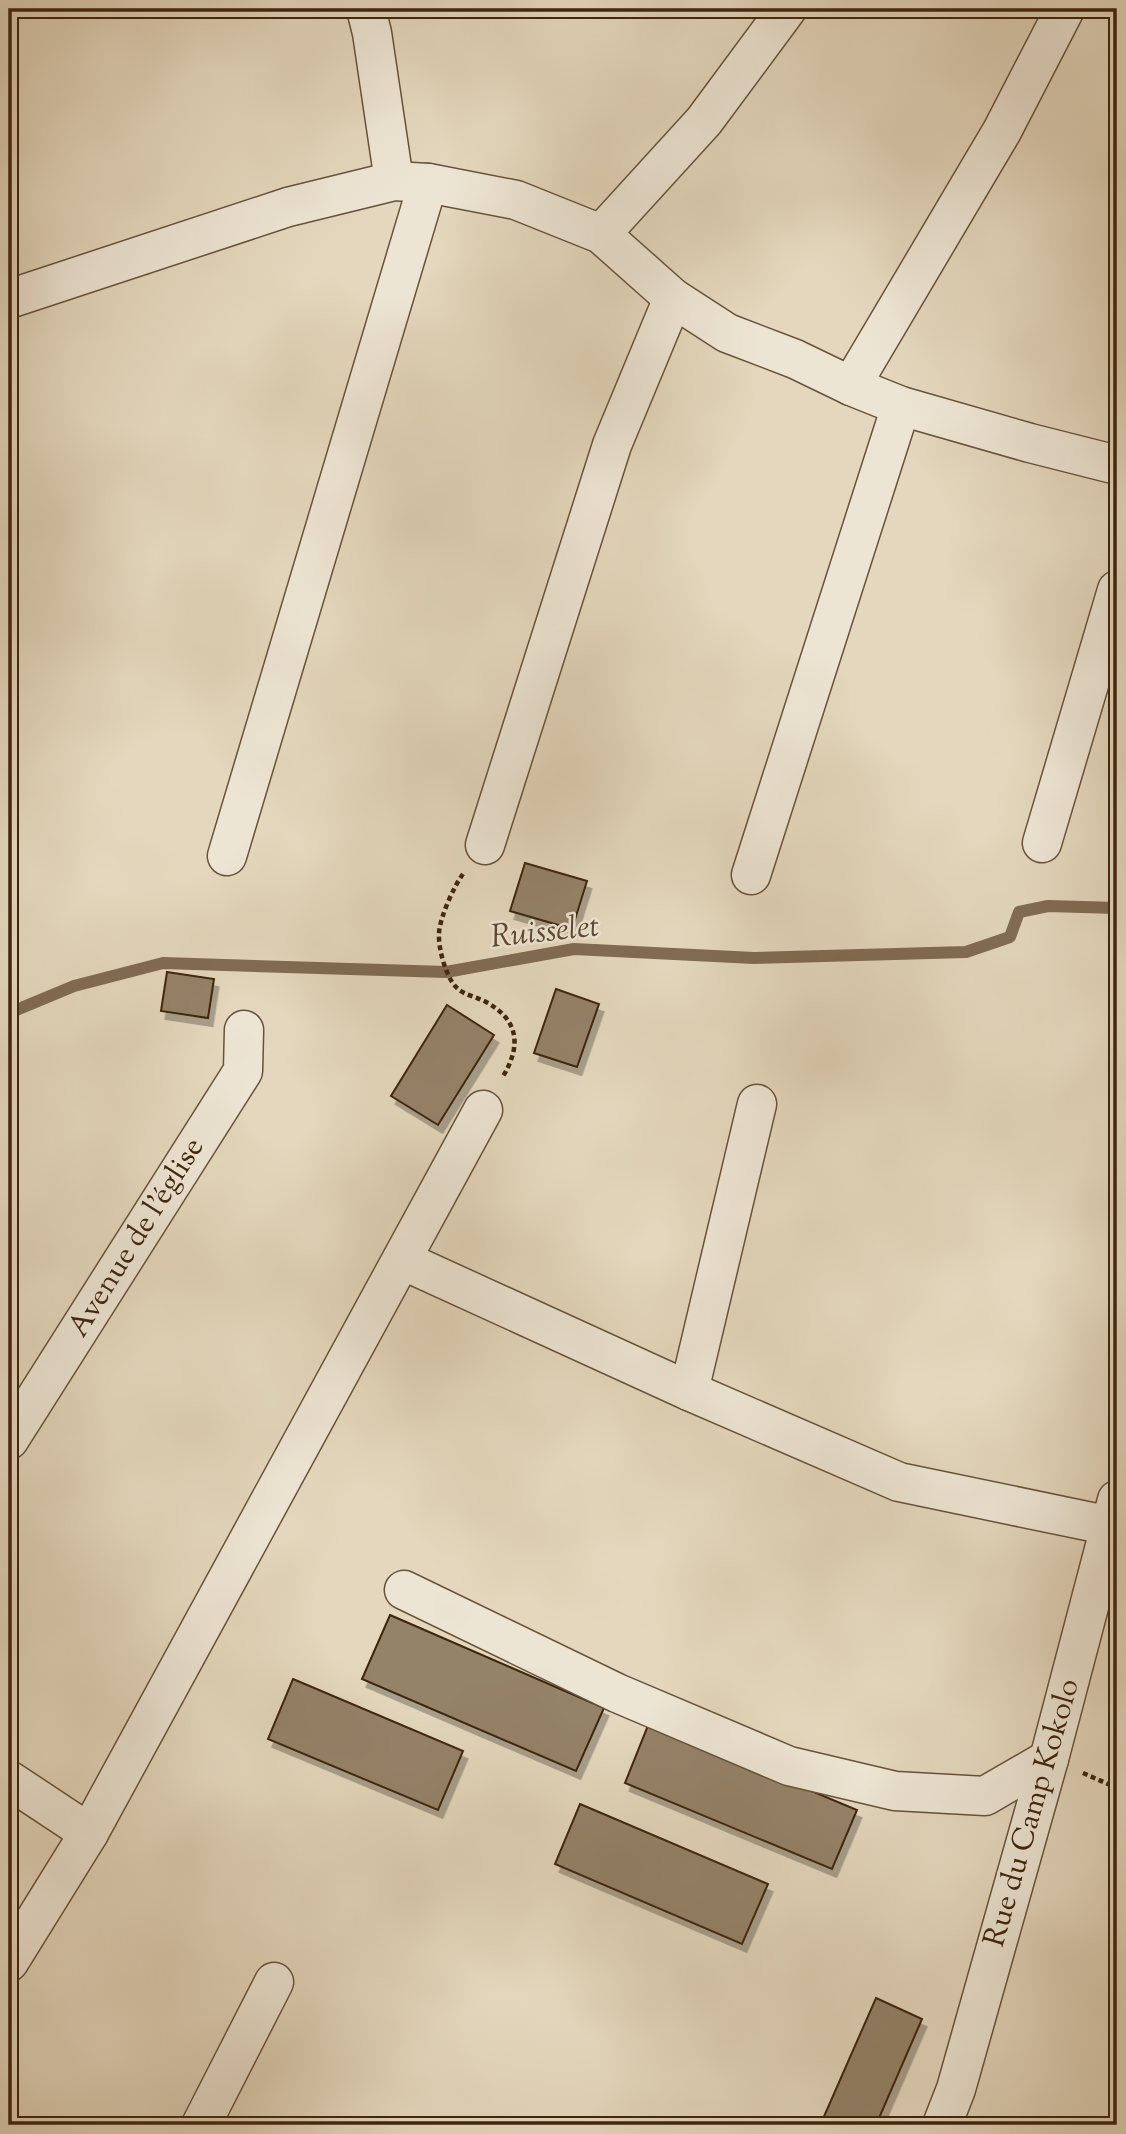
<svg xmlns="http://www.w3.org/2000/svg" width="1126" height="2134" viewBox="0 0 1126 2134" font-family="'Sorts Mill Goudy',serif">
<defs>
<filter id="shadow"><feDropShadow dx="4.5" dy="8" stdDeviation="0" flood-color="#0004"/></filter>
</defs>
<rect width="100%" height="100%" fill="#e4d7bd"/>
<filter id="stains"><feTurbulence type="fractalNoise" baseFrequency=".00286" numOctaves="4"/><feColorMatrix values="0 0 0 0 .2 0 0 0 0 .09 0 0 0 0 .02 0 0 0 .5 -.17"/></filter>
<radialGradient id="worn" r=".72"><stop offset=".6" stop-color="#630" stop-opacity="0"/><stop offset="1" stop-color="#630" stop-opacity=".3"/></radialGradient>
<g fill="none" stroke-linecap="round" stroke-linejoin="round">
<!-- stream -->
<polyline stroke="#806b53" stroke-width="12" points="9,1013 74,986 163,963 446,972 574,949 754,958 966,952 1010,937 1019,912 1048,906 1117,908"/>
</g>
<!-- building -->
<g fill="#948269" stroke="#3e250d" stroke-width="2" filter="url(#shadow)">
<polygon points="525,863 587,881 572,929 510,911"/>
<polygon points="167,972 214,979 208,1018 161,1011"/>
<polygon points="556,989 599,1004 577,1067 534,1053"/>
<polygon points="447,1005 494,1035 438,1125 391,1096"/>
<polygon points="390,1615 604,1708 576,1771 362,1679"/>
<polygon points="293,1679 463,1751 438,1810 268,1739"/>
<polygon points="649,1723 857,1810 832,1869 625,1783"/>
<polygon points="580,1804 768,1884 742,1944 555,1864"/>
<polygon points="876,1998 922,2019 876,2125 833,2125 822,2121"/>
</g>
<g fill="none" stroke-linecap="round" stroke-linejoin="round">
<!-- minor casing -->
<g stroke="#685239" stroke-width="41">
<g id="minor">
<polyline points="366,9 372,33 394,181"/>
<polyline points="601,234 704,121 787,9"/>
<polyline points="9,299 288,207 394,181 428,183 516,200 601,234 673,298 727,333 795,359 851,386 901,406 1030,443 1117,465"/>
<polyline points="851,386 1002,131 1065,9"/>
<polyline points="1042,843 1117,590"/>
<polyline points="485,845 612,445 673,298"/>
<polyline points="227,856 428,183"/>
<polyline points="751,875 901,406"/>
<polyline points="402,1260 689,1391 899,1482 1111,1526"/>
<polyline points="689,1391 757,1104"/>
<polyline points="9,1440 243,1071 244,1030"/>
<polyline points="404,1590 617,1693 789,1766 895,1791 985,1796 1049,1759"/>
<polyline points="9,1780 89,1833"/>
<polyline points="9,1962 89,1833 483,1110"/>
<polyline points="201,2125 274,1982"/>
<polyline points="942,2125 956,2089 1049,1759 1117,1500"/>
</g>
</g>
<!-- path -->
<g stroke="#3e250d" stroke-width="4.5" stroke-dasharray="5 3.5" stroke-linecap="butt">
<path d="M463,874C454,886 440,917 439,933C438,948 446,978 457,988C464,995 477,997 486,1002C519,1020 522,1046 502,1078"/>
<polyline points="1083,1773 1117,1788"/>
</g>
<!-- minor -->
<use href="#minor" stroke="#ede5d4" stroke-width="38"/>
</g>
<g text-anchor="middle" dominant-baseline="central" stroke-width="5" stroke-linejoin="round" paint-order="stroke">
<!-- street labels -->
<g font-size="30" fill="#3e250d" stroke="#ede5d4">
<text transform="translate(137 1238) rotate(-58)">Avenue de l'église</text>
<text transform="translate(1033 1813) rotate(-74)">Rue du Camp Kokolo</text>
</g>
<!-- water labels -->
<g font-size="32" font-style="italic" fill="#5f4830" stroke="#ede5d4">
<text transform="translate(545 933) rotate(-6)">Ruisselet</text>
</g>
</g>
<!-- margin -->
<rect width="1126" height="2134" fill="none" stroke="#e4d7bd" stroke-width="35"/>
<rect x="10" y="10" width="1105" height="2113" fill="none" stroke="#3e250d" stroke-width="3.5"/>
<rect x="18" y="18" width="1091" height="2099" fill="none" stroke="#3e250d" stroke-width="2"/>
<rect width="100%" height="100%" filter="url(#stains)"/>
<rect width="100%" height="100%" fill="url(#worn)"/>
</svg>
